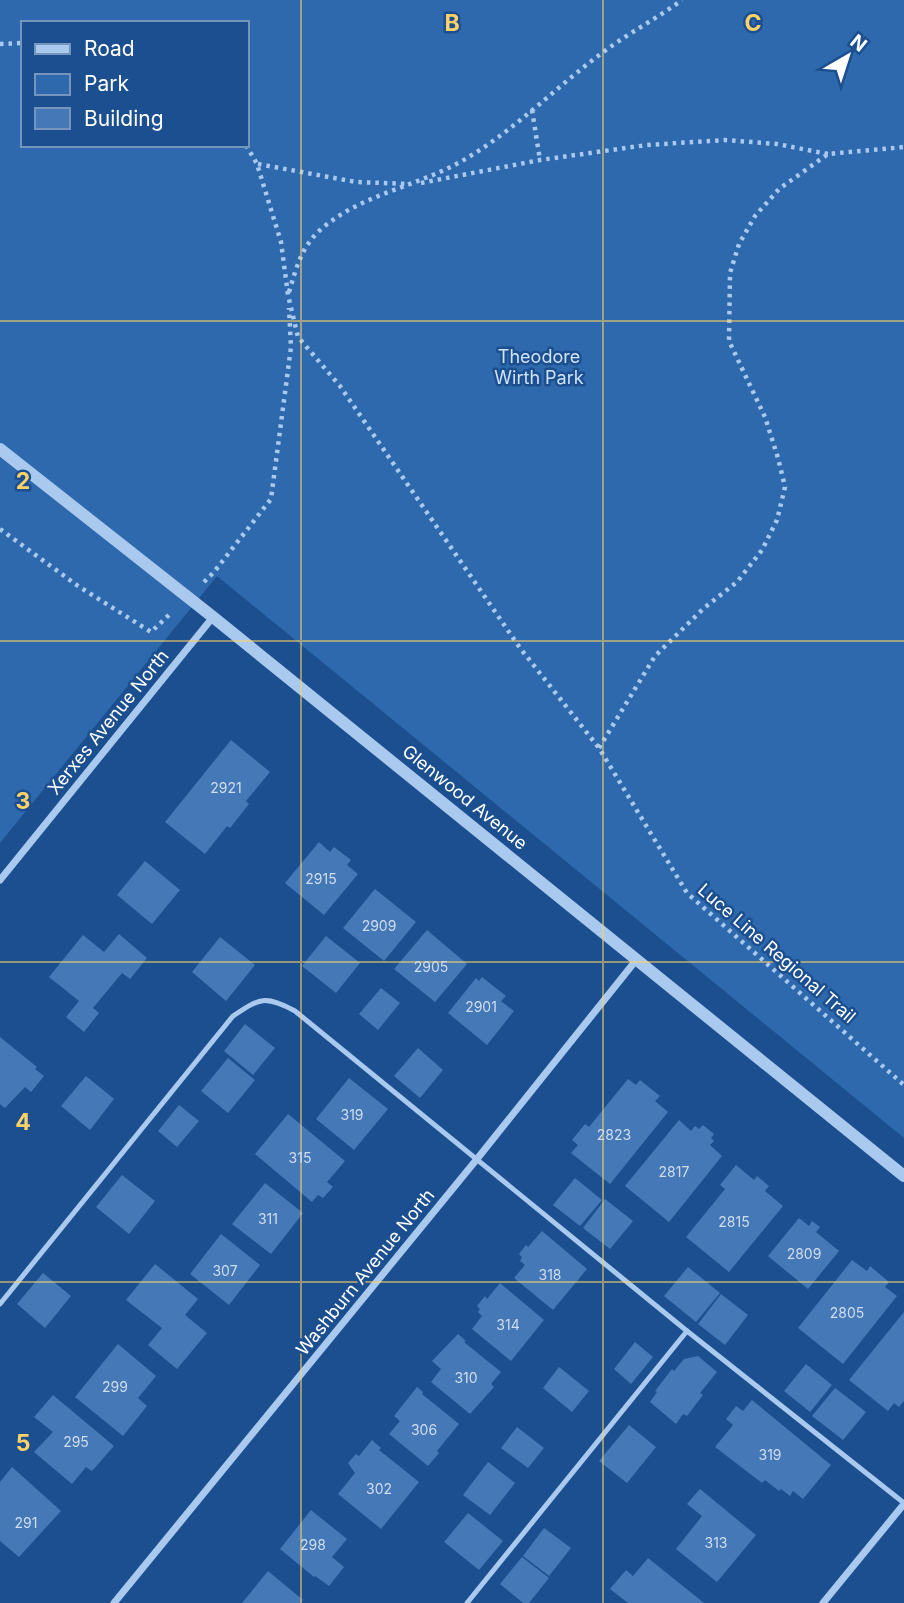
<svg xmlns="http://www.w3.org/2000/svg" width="904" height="1603" viewBox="0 0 904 1603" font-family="Inter,sans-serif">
<rect width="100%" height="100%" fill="#1b4f8f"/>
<!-- green -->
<path fill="#2e69ad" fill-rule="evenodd" d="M0,0H904V1138L217,576L0,843ZM23,23H247V145H23Z"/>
<!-- building -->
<g fill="#4478b7">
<polygon points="231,740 270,772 246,801 249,804 230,828 227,826 205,854 165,822"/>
<polygon points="319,842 330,852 334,847 351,860 347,865 358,874 324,915 285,883"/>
<polygon points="145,861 180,890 152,924 117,895"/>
<polygon points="375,889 416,922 384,961 343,928"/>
<polygon points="427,930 467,964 435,1002 394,969"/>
<polygon points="119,934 147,958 130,979 122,973 93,1008 99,1013 84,1032 66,1017 79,1001 49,977 83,935 104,952"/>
<polygon points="326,936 360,963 336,993 302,966"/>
<polygon points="220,937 255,965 226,1001 192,972"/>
<polygon points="482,977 506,996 501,1001 514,1011 487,1045 448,1013 476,978 479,981"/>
<polygon points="381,988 400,1003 378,1030 359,1014"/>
<polygon points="245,1024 275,1048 253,1075 224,1051"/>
<polygon points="0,1037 37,1067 35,1069 44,1076 31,1092 25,1087 5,1108 0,1104"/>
<polygon points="418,1048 443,1070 420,1098 394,1076"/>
<polygon points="228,1058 255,1080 228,1113 201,1091"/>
<polygon points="86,1076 114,1099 90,1130 61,1106"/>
<polygon points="349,1078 388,1109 354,1150 316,1119"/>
<polygon points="628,1079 636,1085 640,1080 660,1096 655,1101 668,1112 610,1184 571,1153 578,1145 572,1140 585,1124 589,1127"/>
<polygon points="179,1105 199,1121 177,1147 158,1131"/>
<polygon points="288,1114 345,1161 327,1182 333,1187 323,1198 318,1195 312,1202 255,1154"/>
<polygon points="679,1120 691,1131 695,1126 699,1129 703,1125 714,1134 711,1138 714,1141 710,1145 722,1156 669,1222 625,1186"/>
<polygon points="736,1165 754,1180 757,1176 769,1186 765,1191 783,1206 729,1272 686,1237 725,1189 720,1185"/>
<polygon points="122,1175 155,1201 129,1234 96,1207"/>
<polygon points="575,1178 602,1200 580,1226 553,1205"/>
<polygon points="265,1183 303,1213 271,1254 232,1224"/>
<polygon points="605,1199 633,1221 610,1249 583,1228"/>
<polygon points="799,1218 809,1226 812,1221 820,1227 816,1232 839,1251 808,1289 768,1256"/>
<polygon points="542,1231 587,1269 553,1310 514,1278 525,1265 520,1261 522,1257 519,1254 526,1245 528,1247"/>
<polygon points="221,1234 260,1265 229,1305 190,1274"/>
<polygon points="852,1260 867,1271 870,1266 889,1282 885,1287 897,1296 843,1364 798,1328"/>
<polygon points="155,1264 198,1299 185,1315 207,1333 177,1369 148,1345 162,1328 126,1300"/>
<polygon points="688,1267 720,1293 696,1322 664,1296"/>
<polygon points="43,1273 71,1296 45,1328 17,1304"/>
<polygon points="500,1283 544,1320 511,1361 472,1329 482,1316 478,1312 480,1309 477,1306 485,1296 487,1299"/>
<polygon points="721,1294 748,1315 725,1345 698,1324"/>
<polygon points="904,1312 904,1401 899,1407 894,1403 888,1411 849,1380"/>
<polygon points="458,1334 466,1341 464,1342 501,1372 491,1384 494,1387 470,1414 431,1382 441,1369 432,1361"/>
<polygon points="635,1342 653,1357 631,1384 614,1369"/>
<polygon points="118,1344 156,1376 138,1398 147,1406 123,1436 75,1397"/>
<polygon points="698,1356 717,1372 700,1393 703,1395 687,1416 683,1414 676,1424 650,1402 657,1392 655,1391 672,1369 674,1371 684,1359"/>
<polygon points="806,1364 832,1385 810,1412 784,1391"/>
<polygon points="559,1367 589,1391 572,1412 543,1388"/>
<polygon points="417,1387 423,1392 422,1394 459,1424 437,1451 439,1453 428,1466 389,1434 400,1421 394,1416"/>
<polygon points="835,1388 866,1412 843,1440 812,1416"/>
<polygon points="53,1395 114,1446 92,1471 86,1467 72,1484 34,1452 53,1432 34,1417"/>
<polygon points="752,1400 831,1465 803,1499 793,1491 790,1496 781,1489 779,1491 765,1480 762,1483 715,1447 733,1425 726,1419 736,1406 743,1411"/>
<polygon points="629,1425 656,1447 627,1483 599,1461"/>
<polygon points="517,1427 544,1448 528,1468 501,1448"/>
<polygon points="372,1440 381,1448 379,1450 419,1482 381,1529 338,1494 355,1473 348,1463 356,1454 359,1456"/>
<polygon points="488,1462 515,1483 490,1515 463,1495"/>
<polygon points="12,1467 61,1511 19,1557 0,1541 0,1482"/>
<polygon points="700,1489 756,1535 717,1582 676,1549 702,1516 687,1504"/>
<polygon points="311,1510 347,1539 332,1557 344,1567 329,1586 315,1576 314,1577 280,1549"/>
<polygon points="468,1513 503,1541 479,1570 444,1542"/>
<polygon points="544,1528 571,1548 549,1576 523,1556"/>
<polygon points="522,1557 549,1578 529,1603 523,1603 500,1584"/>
<polygon points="648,1558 704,1603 628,1603 610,1589 626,1570 633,1576"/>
<polygon points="268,1571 303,1600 300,1603 242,1603"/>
</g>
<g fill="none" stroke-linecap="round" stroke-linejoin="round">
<!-- path -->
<g stroke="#a9c9ee" stroke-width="4.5" stroke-dasharray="3.5 5" stroke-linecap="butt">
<polyline points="0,44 23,43"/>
<polyline points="532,110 540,160"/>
<polyline points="246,145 257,164 281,242 288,295 298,337 340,386 520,648 599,748 687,893 904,1085"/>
<polyline points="258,164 356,182 409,184"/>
<polyline points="421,183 540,160 647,145 725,140 777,144 828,154"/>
<path d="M289,292C296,269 301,248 319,231C361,193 419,187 467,158C516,129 556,87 602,53C627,34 656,19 682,0"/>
<polyline points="0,529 78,586 151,632 170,614"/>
<polyline points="204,582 214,572 271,499 291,347 289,308"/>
<polyline points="599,748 655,656 704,608 737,582 762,550 777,520 785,487 778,458 765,417 729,341 730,273 739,244 755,216 779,189 828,154 904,147"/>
</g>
<!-- service -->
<g stroke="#a9c9ee" stroke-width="5">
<path d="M0,1304L233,1016C260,998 265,995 295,1011L687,1331L904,1503"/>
<polyline points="467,1603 687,1331"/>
</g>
<!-- minor -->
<g stroke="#a9c9ee" stroke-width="7">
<polyline points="0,880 213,617"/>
<polyline points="114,1603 477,1159 637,959"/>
<polyline points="823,1603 904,1504"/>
</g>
<!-- tertiary -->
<polyline stroke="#a9c9ee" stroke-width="12" points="0,449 213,617 904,1176"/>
</g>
<!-- grid -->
<path fill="none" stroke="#ffd166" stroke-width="2" stroke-opacity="0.55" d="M301,0V1603M603,0V1603M0,321H904M0,641H904M0,962H904M0,1282H904"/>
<g text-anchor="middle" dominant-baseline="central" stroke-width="5" stroke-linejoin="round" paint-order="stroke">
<!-- number labels -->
<g font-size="14" fill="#d0dded">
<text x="226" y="787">2921</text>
<text x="321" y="878">2915</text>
<text x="379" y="925">2909</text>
<text x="431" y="966">2905</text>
<text x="481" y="1006">2901</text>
<text x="352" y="1114">319</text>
<text x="614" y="1134">2823</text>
<text x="300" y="1157">315</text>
<text x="674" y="1171">2817</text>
<text x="268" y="1218">311</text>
<text x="734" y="1221">2815</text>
<text x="804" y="1253">2809</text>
<text x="225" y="1270">307</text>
<text x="550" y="1274">318</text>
<text x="847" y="1312">2805</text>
<text x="508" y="1324">314</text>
<text x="466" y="1377">310</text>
<text x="115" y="1386">299</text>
<text x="424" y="1429">306</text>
<text x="76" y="1441">295</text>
<text x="770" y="1454">319</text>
<text x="379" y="1488">302</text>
<text x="26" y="1522">291</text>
<text x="716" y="1542">313</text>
<text x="313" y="1544">298</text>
</g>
<!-- park labels -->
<g font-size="18" fill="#cfe3fa" stroke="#1b4f8f">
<text x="539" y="356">Theodore<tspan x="539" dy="21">Wirth Park</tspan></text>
</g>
<!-- street labels -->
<g font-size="18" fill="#fff" stroke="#1b4f8f">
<text transform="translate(108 722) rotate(-51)">Xerxes Avenue North</text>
<text transform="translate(465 797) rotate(39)">Glenwood Avenue</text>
<text transform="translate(777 953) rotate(41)">Luce Line Regional Trail</text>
<text transform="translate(365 1272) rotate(-51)">Washburn Avenue North</text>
</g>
</g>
<g font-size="23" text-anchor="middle" font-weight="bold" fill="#ffd166" stroke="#1b4f8f" stroke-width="5" stroke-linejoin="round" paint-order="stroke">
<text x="452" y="31">B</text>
<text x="753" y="31">C</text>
<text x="23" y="489">2</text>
<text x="23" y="809">3</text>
<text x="23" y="1130">4</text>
<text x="23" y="1451">5</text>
</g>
<!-- legend -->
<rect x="21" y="21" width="228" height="126" fill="#1b4f8f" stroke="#7695bc" stroke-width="2"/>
<rect x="35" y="44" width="35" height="10" fill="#a9c9ee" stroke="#7695bc" stroke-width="2"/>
<text x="84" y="56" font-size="21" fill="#ffffff">Road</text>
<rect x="35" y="74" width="35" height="21" fill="#2e69ad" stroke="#7695bc" stroke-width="2"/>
<text x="84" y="91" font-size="21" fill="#ffffff">Park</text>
<rect x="35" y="108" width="35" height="21" fill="#4478b7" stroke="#7695bc" stroke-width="2"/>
<text x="84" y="126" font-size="21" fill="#ffffff">Building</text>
<!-- north arrow -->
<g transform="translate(848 56) rotate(39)" stroke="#1b4f8f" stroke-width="5" paint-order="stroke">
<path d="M0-5L12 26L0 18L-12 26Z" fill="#ffffff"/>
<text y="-10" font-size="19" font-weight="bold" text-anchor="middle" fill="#ffffff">N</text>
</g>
</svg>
